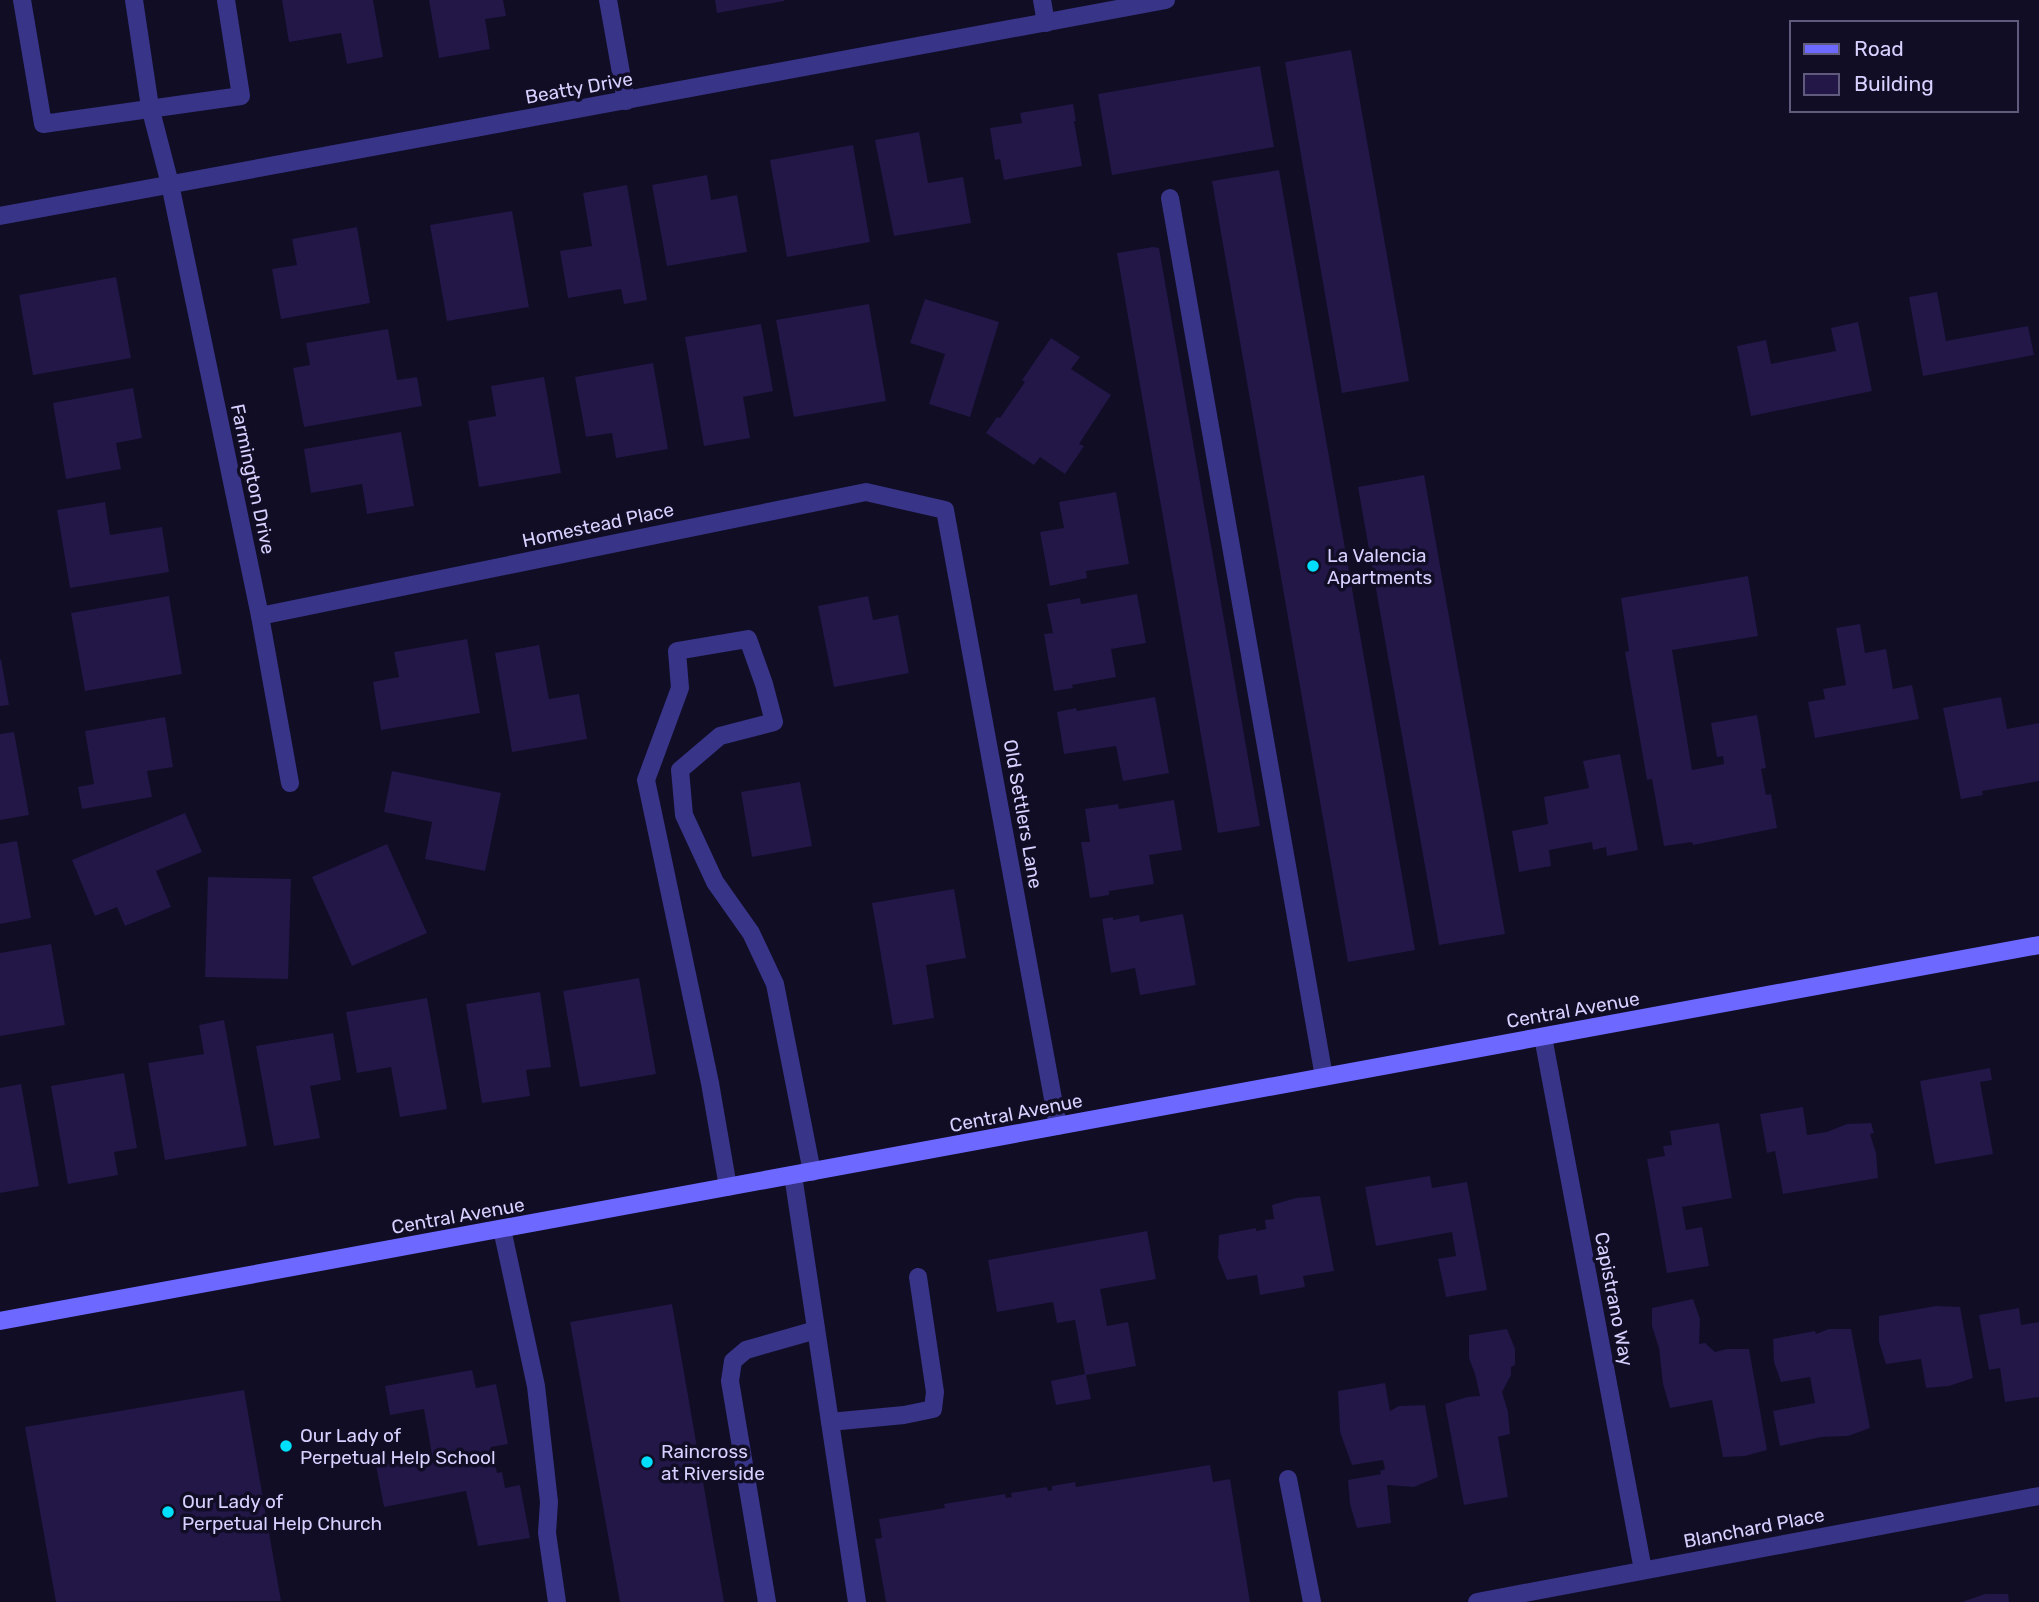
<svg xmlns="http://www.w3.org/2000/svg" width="2039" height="1602" viewBox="0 0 2039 1602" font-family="Rubik,sans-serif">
<rect width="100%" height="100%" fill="#110d25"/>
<!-- building -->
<g fill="#221747">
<polygon points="282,0 373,0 383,57 347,64 341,33 289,42"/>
<polygon points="429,0 503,0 506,16 485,19 490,49 439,58"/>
<polygon points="715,0 784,0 784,1 717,13"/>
<polygon points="1351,50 1409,381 1342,393 1285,62"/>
<polygon points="1260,66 1274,147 1112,175 1098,94"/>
<polygon points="1073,104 1076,121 1074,121 1082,166 1004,180 1000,159 995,160 990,128 1022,123 1020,113"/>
<polygon points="919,132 928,183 963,177 971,223 894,236 875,140"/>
<polygon points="853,145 870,242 787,257 770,160"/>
<polygon points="1279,170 1415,950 1348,962 1212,181"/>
<polygon points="707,175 711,200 737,195 747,252 667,266 652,185"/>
<polygon points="627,185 647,300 624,304 621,289 568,298 560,251 592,246 583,193"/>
<polygon points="512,211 529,307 447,321 430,225"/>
<polygon points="357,227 370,303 281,319 272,269 297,265 292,239"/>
<polygon points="1153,247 1159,248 1260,826 1218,833 1117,253"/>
<polygon points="116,277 131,358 33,375 19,295"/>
<polygon points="1937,292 1946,341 2028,326 2034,355 1923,376 1909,297"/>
<polygon points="925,299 999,322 970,417 929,404 945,354 910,343"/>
<polygon points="869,304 886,401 794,417 776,320"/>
<polygon points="1858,322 1872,391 1751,416 1737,346 1766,340 1771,364 1836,351 1831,328"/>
<polygon points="761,324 773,391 743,397 750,438 704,446 685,337"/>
<polygon points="388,329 397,380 417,377 422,406 304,427 293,368 310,365 306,343"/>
<polygon points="1051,338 1080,357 1071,369 1111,395 1079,444 1084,446 1065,474 1040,457 1034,465 986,433 997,417 1000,418 1025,382 1022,380"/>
<polygon points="653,363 668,449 616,458 612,433 586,437 575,377"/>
<polygon points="544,377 561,473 479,487 468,421 496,416 491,386"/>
<polygon points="133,388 142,438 116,443 121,469 66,479 53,403"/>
<polygon points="401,432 414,506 367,514 362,484 311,493 304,449"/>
<polygon points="1424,475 1505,934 1439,945 1358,487"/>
<polygon points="1116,492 1129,564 1086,571 1087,578 1050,586 1040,532 1064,528 1059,502"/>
<polygon points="105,502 110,535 162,527 169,572 70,588 57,510"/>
<polygon points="1748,576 1758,636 1672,650 1692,770 1724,764 1723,756 1717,757 1711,723 1757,715 1766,768 1761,769 1766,795 1771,794 1777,828 1693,845 1692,842 1664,846 1652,779 1647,780 1625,652 1629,651 1621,598"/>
<polygon points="1137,594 1146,643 1111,649 1116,677 1072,685 1073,688 1054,691 1044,634 1053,633 1047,604 1080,598 1081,604"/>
<polygon points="169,596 182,674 85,691 71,613"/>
<polygon points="868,596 873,620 898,615 909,673 834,687 818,606"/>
<polygon points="1860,624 1865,653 1886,649 1893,689 1912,685 1919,719 1815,738 1808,702 1825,699 1823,689 1846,685 1836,628"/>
<polygon points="467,639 480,713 381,730 373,682 399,677 394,652"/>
<polygon points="539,645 549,699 579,694 587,739 512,752 495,653"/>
<polygon points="1,659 9,705 0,706 0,660"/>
<polygon points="1155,697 1169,773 1123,781 1116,746 1064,754 1057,712 1076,708 1077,711"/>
<polygon points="2001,697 2007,729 2039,723 2039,781 1982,791 1983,795 1961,799 1943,708"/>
<polygon points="165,717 173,767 147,771 152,797 82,809 78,787 94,784 85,731"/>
<polygon points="14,732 29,815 0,820 0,734"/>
<polygon points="1620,754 1638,850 1607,856 1606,847 1593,850 1592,842 1549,850 1551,866 1519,872 1512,831 1548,824 1544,797 1589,788 1583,761"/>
<polygon points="392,771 501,793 485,871 425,859 432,822 384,812"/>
<polygon points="800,782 812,846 752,857 741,792"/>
<polygon points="1174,800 1182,850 1149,855 1154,884 1109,891 1109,895 1090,898 1081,842 1090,842 1085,809 1118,804 1119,809"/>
<polygon points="185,813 202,852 156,871 171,907 125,926 117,907 95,916 72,860"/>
<polygon points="17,841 31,918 0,924 0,844"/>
<polygon points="387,844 427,933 352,966 312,877"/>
<polygon points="208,877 291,879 288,979 205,977"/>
<polygon points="954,889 966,958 926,965 934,1018 893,1025 872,903"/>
<polygon points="1183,914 1196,985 1140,995 1135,968 1111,973 1102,919 1113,917 1113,920 1139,915 1140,922"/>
<polygon points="51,944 65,1025 0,1036 0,953"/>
<polygon points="639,978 656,1074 580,1087 563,991"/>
<polygon points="540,992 551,1067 526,1070 530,1096 482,1103 466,1004"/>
<polygon points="427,998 447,1109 400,1117 391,1067 357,1073 346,1012"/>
<polygon points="224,1020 247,1146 165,1160 148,1063 204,1054 199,1025"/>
<polygon points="333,1033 341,1080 310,1086 320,1138 274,1146 256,1046"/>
<polygon points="1990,1068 1992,1080 1980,1082 1993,1154 1935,1164 1920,1081"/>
<polygon points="124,1073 137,1148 114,1152 118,1175 68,1184 51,1086"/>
<polygon points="21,1084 39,1186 0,1193 0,1088"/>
<polygon points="1803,1107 1807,1135 1827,1132 1847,1124 1871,1123 1874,1133 1870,1134 1876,1153 1878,1178 1783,1194 1775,1151 1767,1153 1760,1114"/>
<polygon points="1719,1123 1732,1198 1682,1207 1686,1230 1702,1227 1709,1266 1667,1273 1647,1159 1665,1156 1663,1146 1672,1145 1670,1131"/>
<polygon points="1430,1176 1432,1188 1467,1182 1487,1290 1446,1297 1438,1259 1456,1256 1452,1232 1376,1246 1365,1187"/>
<polygon points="1320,1196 1334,1271 1303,1276 1305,1287 1260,1295 1257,1275 1227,1280 1218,1258 1219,1235 1256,1228 1256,1231 1266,1229 1265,1220 1274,1219 1272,1205 1296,1198"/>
<polygon points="1147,1231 1156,1279 1100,1289 1107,1326 1128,1322 1136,1366 1086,1375 1091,1399 1056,1405 1051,1381 1085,1374 1075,1320 1057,1323 1053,1302 997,1312 988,1260"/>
<polygon points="1693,1299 1700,1319 1699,1344 1705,1343 1715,1352 1727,1349 1749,1349 1767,1450 1745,1456 1723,1457 1712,1400 1670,1408 1663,1384 1659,1348 1652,1326 1652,1308"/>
<polygon points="672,1304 724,1602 620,1602 570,1322"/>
<polygon points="1936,1306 1960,1307 1973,1378 1949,1386 1926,1388 1921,1359 1886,1364 1879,1342 1879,1316"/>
<polygon points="2019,1308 2021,1325 2039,1322 2039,1397 2005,1402 2000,1368 1989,1370 1979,1315"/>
<polygon points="1507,1329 1515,1349 1515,1365 1511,1367 1511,1375 1502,1392 1508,1412 1510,1434 1498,1437 1508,1497 1464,1505 1445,1404 1467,1397 1480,1396 1475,1374 1469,1358 1469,1335"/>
<polygon points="1829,1329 1851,1329 1870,1428 1848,1436 1821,1437 1780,1446 1773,1411 1815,1403 1810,1377 1781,1382 1774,1362 1773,1339 1815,1331 1816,1334"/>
<polygon points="472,1370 476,1388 496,1384 508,1444 491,1447 497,1473 502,1472 505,1488 520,1485 530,1538 478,1546 466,1491 384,1507 376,1465 432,1455 424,1409 390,1415 385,1386"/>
<polygon points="1385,1383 1390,1411 1399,1406 1425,1405 1438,1477 1414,1487 1387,1485 1391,1523 1357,1528 1350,1504 1348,1480 1381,1474 1380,1471 1385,1469 1383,1460 1352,1465 1340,1432 1338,1391"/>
<polygon points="244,1390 281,1601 56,1602 25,1427"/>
<polygon points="1210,1465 1213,1482 1230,1479 1250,1602 886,1602 875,1539 882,1538 879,1519 945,1508 944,1504 1005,1494 1006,1498 1012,1497 1011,1493 1047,1487 1048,1491 1052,1490 1052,1486 1075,1482 1076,1487"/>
<polygon points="1985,1594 2008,1594 2009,1602 1962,1602"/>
</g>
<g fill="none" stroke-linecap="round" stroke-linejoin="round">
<!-- lane -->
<g stroke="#383488" stroke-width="18">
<polyline points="22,0 43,124 241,96 226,0"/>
<polyline points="134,0 150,107 170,184"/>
<polyline points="1170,198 1324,1077"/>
<polyline points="793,1175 857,1602"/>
<polyline points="728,1187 710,1083 646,780 680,688 677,651 748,639 764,684 774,722 720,736 680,770 684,815 715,882 751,933 775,984 812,1172"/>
<polyline points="502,1229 536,1386 549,1502 547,1533 557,1602"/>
<polyline points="830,1422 904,1415 933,1409 935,1392 918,1277"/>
<polyline points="1288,1479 1312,1602"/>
<polyline points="767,1602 730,1381 733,1361 746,1350 816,1330"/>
</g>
<!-- street -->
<g stroke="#383488" stroke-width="18">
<polyline points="608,0 626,101"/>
<polyline points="1042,0 1046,23"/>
<polyline points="170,184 260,616 290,783"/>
<polyline points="0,216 1166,0"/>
<polyline points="260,616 866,492 945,510 1058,1126"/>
<polyline points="1543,1037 1643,1570"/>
<polyline points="1477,1602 2039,1496"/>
</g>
<!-- secondary -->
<polyline stroke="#6d68ff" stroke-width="18" points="0,1321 2039,945"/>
</g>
<!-- markers -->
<g fill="#00dffc" stroke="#110d25" stroke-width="2.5">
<circle cx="1313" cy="566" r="7"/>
<circle cx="286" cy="1446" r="7"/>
<circle cx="647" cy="1462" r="7"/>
<circle cx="168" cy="1512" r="7"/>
</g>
<g text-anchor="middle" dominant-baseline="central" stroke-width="7" stroke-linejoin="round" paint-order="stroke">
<!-- street labels -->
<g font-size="19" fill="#d7d1ff" stroke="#110d25">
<text transform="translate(579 88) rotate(-10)">Beatty Drive</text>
<text transform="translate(253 479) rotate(78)">Farmington Drive</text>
<text transform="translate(598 525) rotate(-12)">Homestead Place</text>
<text transform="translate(1023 814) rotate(80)">Old Settlers Lane</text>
<text transform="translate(1573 1010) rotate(-10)">Central Avenue</text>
<text transform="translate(1016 1113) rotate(-11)">Central Avenue</text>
<text transform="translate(458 1216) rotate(-10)">Central Avenue</text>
<text transform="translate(1614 1299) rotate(79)">Capistrano Way</text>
<text transform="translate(1754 1528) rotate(-11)">Blanchard Place</text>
</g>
<!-- poi labels -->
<g font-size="19" fill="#d7d1ff" stroke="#110d25" text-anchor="start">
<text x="1327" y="555">La Valencia<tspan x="1327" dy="22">Apartments</tspan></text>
<text x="300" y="1435">Our Lady of<tspan x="300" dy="22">Perpetual Help School</tspan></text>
<text x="661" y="1451">Raincross<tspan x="661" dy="22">at Riverside</tspan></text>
<text x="182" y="1501">Our Lady of<tspan x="182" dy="22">Perpetual Help Church</tspan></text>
</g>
</g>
<!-- legend -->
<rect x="1790" y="21" width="228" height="91" fill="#110d25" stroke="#605b7c" stroke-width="2"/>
<rect x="1804" y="44" width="35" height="10" fill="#6d68ff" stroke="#605b7c" stroke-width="2"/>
<text x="1854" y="56" font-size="21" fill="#d7d1ff">Road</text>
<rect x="1804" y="74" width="35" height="21" fill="#221747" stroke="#605b7c" stroke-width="2"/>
<text x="1854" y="91" font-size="21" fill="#d7d1ff">Building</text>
</svg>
